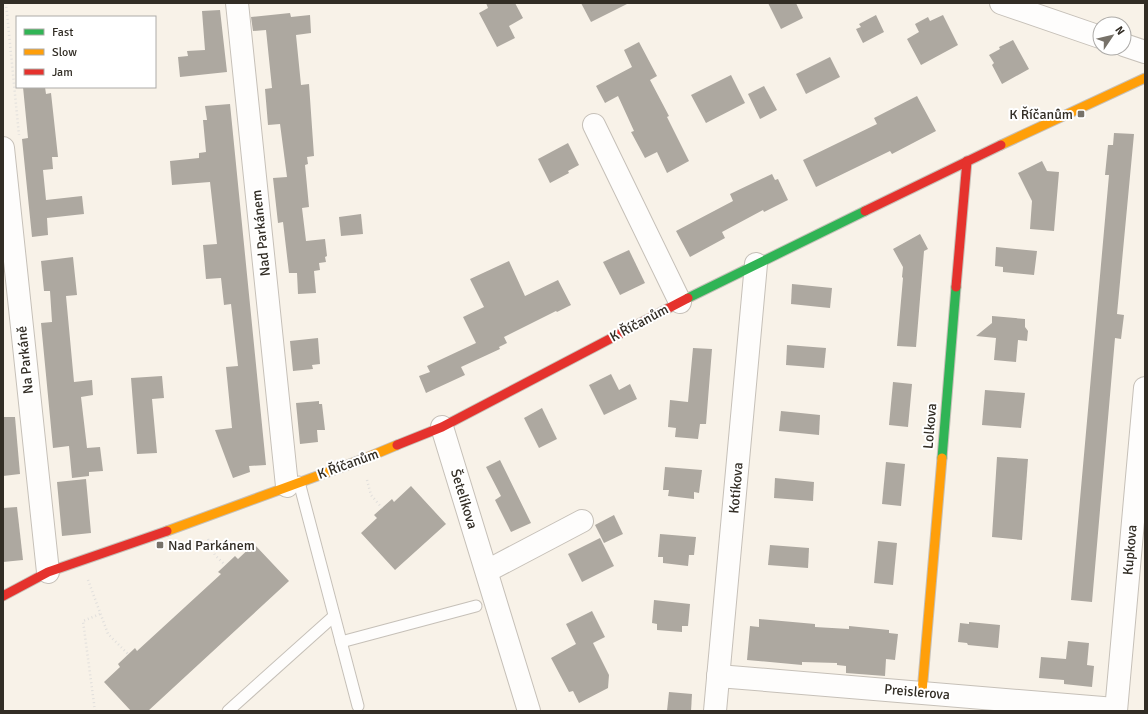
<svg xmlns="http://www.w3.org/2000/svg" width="1148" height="714" viewBox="0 0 1148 714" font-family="Signika,sans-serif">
<rect width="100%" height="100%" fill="#f8f2e8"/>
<!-- building -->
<g fill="#ada8a0">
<polygon points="486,3 515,3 523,18 509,26 515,38 497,47 479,13 488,8"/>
<polygon points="581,3 629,3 591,22"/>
<polygon points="768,3 796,3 803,18 781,29"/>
<polygon points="220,10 227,72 180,77 178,57 188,56 187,51 205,50 202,11"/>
<polygon points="290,13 291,17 310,15 311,33 296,35 301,85 309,84 314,156 307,157 308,164 305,165 309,207 302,208 306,241 325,239 327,256 325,257 326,262 319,263 320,270 314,271 316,293 298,294 297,273 289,273 283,222 278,223 273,178 287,177 280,124 268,125 265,89 272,88 266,30 253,31 251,17"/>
<polygon points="876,15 884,32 863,43 856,29 861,27 859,24"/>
<polygon points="943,15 958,45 921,65 907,39 919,32 915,24 928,17 930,21"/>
<polygon points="1013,40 1029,69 1002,84 992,65 994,63 989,55 1000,49 999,47"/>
<polygon points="639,42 657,76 650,80 669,116 667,117 689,161 667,173 657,152 645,158 631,132 634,131 618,96 605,103 596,86 632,67 624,50"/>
<polygon points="830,57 840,77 806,94 796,74"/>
<polygon points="731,75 745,103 706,123 691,95"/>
<polygon points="764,86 777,110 760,119 748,94"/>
<polygon points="23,87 45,87 46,94 51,93 58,157 52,157 53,169 43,170 46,200 82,196 84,214 47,218 48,235 32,237 22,139 28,138"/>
<polygon points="917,96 936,131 892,154 890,151 816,187 803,160 877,124 874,118"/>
<polygon points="230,104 266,465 249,466 250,472 233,478 215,430 232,428 226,367 238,366 231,304 224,305 221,278 206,279 203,245 217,244 210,182 172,185 170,161 199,158 199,153 206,152 203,120 207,120 205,106"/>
<polygon points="1114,133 1134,134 1117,314 1124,315 1121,339 1115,338 1092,602 1071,600 1109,175 1105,175 1108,145 1113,145"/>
<polygon points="568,143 579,165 568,171 569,173 550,183 538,159"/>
<polygon points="1042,161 1047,171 1059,172 1054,231 1030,229 1032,201 1018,173"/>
<polygon points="772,174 775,180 778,179 788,200 764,212 763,210 722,232 725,238 690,257 676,231 733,201 730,194"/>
<polygon points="361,214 363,234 341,236 339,217"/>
<polygon points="920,234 928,249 924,251 916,347 897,346 903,278 902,277 903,267 893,249"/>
<polygon points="996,247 1037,251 1034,275 1003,272 1003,267 995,266"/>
<polygon points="629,250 645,283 620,295 603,262"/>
<polygon points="73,257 77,295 66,296 74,382 92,380 93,395 81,397 87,448 100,447 103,471 89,472 89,476 72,478 69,446 53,448 41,323 52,322 50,291 44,291 41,261"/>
<polygon points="509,261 525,296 558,280 571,305 557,312 556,311 504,337 507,343 499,347 500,349 461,367 465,375 426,393 419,376 430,372 427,366 476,343 463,317 484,307 470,279"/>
<polygon points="792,284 832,288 830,308 791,304"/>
<polygon points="992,316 1025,319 1025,327 1028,331 1027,341 1018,340 1016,362 994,360 996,338 976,336 992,323"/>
<polygon points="318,338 320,364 312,365 313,369 293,371 290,341"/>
<polygon points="787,345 826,348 824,368 786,365"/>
<polygon points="693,348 712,349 706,424 700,424 698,439 675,437 676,428 668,427 670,400 688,402"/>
<polygon points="611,374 619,390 630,384 637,399 604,415 589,385"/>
<polygon points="162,376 164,398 152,399 157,453 137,454 131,378"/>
<polygon points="893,382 912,384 908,427 889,425"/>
<polygon points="985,390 1025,393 1021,428 982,425"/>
<polygon points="319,401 319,404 322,404 325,430 317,430 318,442 300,444 296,403"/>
<polygon points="542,408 557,439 539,448 524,418"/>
<polygon points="781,411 820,415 819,435 779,431"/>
<polygon points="3,417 15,417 20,474 3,476"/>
<polygon points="997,457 1028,459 1022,540 992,537"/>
<polygon points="500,460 531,523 511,532 495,500 501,496 486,467"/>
<polygon points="886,462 905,464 901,506 882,504"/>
<polygon points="665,467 702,470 699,493 694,492 694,499 668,496 669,490 663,490"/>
<polygon points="775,478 814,482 813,501 774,498"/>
<polygon points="86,479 91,533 62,536 57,482"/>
<polygon points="411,486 446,524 395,570 361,533 377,518 374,515 392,499 394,502"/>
<polygon points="17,507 23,560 3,562 3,508"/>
<polygon points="614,515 623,534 604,543 595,525"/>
<polygon points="660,534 696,537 694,555 689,555 688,566 663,563 663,557 658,557"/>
<polygon points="600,538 614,566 582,582 568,554"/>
<polygon points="878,541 897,543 893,585 874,583"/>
<polygon points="254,544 289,581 148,711 131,711 104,682 120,667 118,664 135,648 137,651 221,574 218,572 235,556 238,559"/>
<polygon points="770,545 809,548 808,568 768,565"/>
<polygon points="654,600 690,604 688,626 682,626 682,632 657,630 657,624 652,623"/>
<polygon points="592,611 605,637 593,643 609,675 608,688 579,703 573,691 569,692 551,658 576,644 566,624"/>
<polygon points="759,619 815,624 815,627 849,629 849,626 889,630 889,633 898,634 895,660 886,659 885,676 846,673 846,666 837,665 837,663 802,662 802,665 747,660 750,626 759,627"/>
<polygon points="969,622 1000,625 998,648 968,645 967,643 958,642 960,623 969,624"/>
<polygon points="1068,641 1089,643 1087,665 1094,666 1092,687 1064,684 1064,680 1039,678 1041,657 1066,659"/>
<polygon points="669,692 692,694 691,711 667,711"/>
</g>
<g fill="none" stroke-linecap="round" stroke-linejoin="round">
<!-- lane casing -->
<g stroke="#c6c0b8" stroke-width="13">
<g id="lane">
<polyline points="299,482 358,706"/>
<polyline points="341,642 476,606"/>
<polyline points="228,711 334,616"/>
</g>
</g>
<!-- street casing -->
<g stroke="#c6c0b8" stroke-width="24">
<g id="street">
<polyline points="237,3 287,486"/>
<polyline points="1001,3 1100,37"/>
<polyline points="1124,45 1145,52"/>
<polyline points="594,125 680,302"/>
<polyline points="3,148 48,572"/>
<polyline points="442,427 529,711"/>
<polyline points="487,571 582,521"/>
<polyline points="718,676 1115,709"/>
<polyline points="715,711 756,264"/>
<polyline points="1116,711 1145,388"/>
</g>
</g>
<!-- fast casing -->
<g stroke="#c6c0b8" stroke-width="11">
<g id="fast">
<polyline points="688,298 865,211"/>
<polyline points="942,458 956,287"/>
</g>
</g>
<!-- slow casing -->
<g stroke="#c6c0b8" stroke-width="11">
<g id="slow">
<polyline points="1001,145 1145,78"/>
<polyline points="167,531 361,460 397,445"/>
<polyline points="922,692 942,458"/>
</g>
</g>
<!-- jam casing -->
<g stroke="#c6c0b8" stroke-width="11">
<g id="jam">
<polyline points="865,211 1001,145"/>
<polyline points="956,287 967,161"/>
<polyline points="397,445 442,427 688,298"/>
<polyline points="3,596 48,572 167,531"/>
</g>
</g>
<!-- path -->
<g stroke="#e1dfdc" stroke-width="2.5" stroke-dasharray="1 3" stroke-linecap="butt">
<polyline points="6,3 19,135"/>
<polyline points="367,480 371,495 382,508"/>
<polyline points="208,539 215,555 225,565"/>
<polyline points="88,580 108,634 128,654"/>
<polyline points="95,711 83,621 100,614"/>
</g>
<!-- lane -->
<use href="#lane" stroke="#fefdfc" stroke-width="11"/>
<!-- street -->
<use href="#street" stroke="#fefdfc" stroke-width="22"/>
<!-- fast -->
<use href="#fast" stroke="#30b455" stroke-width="9"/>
<!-- slow -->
<use href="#slow" stroke="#ff9f0a" stroke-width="9"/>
<!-- jam -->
<use href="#jam" stroke="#e5322d" stroke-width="9"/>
</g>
<!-- markers -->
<g fill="#777269" stroke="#fff" stroke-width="1.5">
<rect x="1077" y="110" width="8" height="8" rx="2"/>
<rect x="156" y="541" width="8" height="8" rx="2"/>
</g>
<g text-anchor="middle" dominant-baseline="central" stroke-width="4" stroke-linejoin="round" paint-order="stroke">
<!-- poi labels -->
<g font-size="14" fill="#322d25" stroke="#fff" text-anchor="end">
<text x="1073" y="114">K Říčanům</text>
<text x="168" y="545" text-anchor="start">Nad Parkánem</text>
</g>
<!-- street labels -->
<g font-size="14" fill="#322d25" stroke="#fff">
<text transform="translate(261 233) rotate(-96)">Nad Parkánem</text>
<text transform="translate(639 323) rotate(-28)">K Říčanům</text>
<text transform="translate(25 360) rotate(-96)">Na Parkáně</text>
<text transform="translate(930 426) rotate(-85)">Lolkova</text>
<text transform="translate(348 464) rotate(-20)">K Říčanům</text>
<text transform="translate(736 488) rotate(-85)">Kotíkova</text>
<text transform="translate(464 499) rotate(73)">Šetelíkova</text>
<text transform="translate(1130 550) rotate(-85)">Kupkova</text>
<text transform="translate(917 692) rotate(5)">Preislerova</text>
</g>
</g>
<!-- border -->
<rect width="1148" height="714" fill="none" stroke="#322d25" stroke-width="8"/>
<!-- legend -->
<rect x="16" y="16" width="140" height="72" fill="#ffffff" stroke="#adaba8"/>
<rect x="24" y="29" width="20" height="6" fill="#30b455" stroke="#adaba8"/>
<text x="52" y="36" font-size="12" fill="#322d25">Fast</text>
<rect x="24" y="49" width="20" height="6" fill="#ff9f0a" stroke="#adaba8"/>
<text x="52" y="56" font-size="12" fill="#322d25">Slow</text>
<rect x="24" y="69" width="20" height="6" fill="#e5322d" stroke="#adaba8"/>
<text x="52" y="76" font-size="12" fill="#322d25">Jam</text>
<!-- north arrow -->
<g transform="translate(1112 36) rotate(55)"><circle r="19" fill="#ffffff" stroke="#adaba8"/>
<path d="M0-3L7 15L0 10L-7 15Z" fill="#777269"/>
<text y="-6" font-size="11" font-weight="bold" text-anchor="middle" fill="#322d25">N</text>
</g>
</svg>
